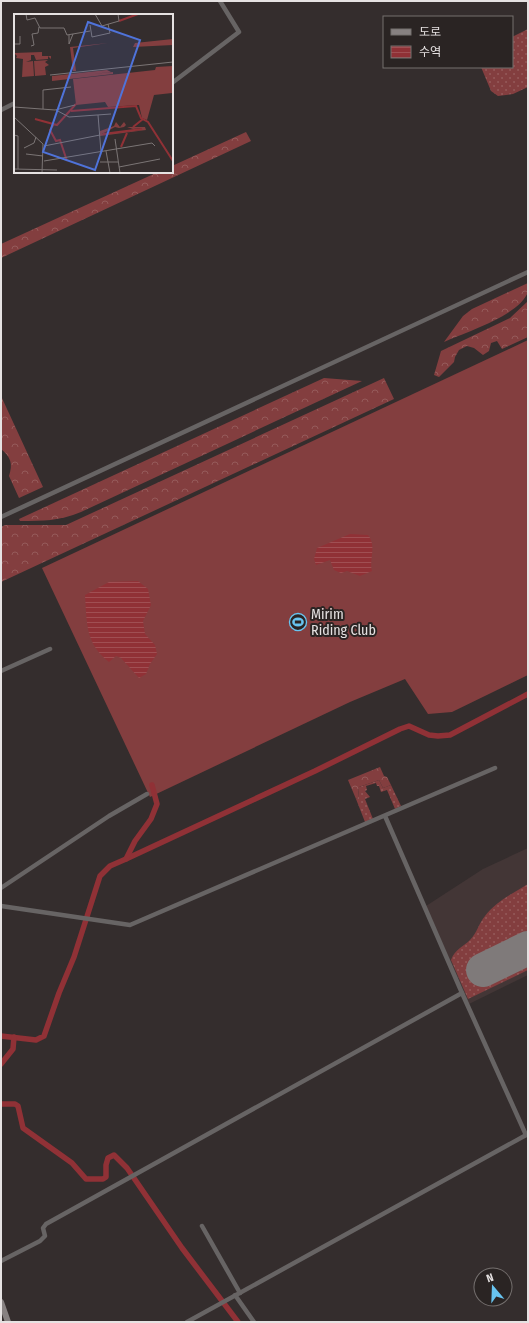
<svg xmlns="http://www.w3.org/2000/svg" width="529" height="1323" viewBox="0 0 529 1323" font-family="'Fira Sans Condensed','Noto Sans KR',sans-serif">
<defs>
<pattern id="grass-dots" width="8" height="8" patternUnits="userSpaceOnUse"><rect width="8" height="8" fill="#833e3f"/><path d="M2 2h.1M6 6h.1" fill="none" stroke="#955a5a" stroke-width="1.8" stroke-linecap="round"/></pattern>
<pattern id="forest-crowns" width="20" height="18" patternUnits="userSpaceOnUse"><rect width="20" height="18" fill="#833e3f"/><path d="M2 6a3 3 0 1 1 6 0M12 15a3 3 0 1 1 6 0" fill="none" stroke="#955a5a"/></pattern>
<pattern id="water-rules" width="6" height="5" patternUnits="userSpaceOnUse"><rect width="6" height="5" fill="#903136"/><path d="M0 2.5h6" fill="none" stroke="#a04f53"/></pattern>
</defs>
<rect width="100%" height="100%" fill="#342d2d"/>
<!-- built -->
<polygon fill="#433636" points="528,848 528,975 469,1004 426,906 483,869"/>
<!-- grass -->
<g fill="url(#grass-dots)">
<polygon points="528,29 528,87 513,94 498,96 491,91 481,67 512,67 512,37"/>
<polygon points="379,780 383,788 391,785 401,806 395,809 387,790 381,792 379,786 377,786 376,783 366,786 367,790 365,791 370,797 365,799 373,819 365,822 356,799 358,798 359,787"/>
<path d="M528,884V940L477,964L484,978L528,957V970L468,999L451,960C455,949 463,947 470,940C477,933 479,923 485,916C496,902 513,893 528,884Z"/>
</g>
<!-- forest -->
<g fill="url(#forest-crowns)">
<polygon points="246,132 251,141 1,258 1,244 158,172 172,172 172,166"/>
<path d="M528,283C528,286 529,290 528,292C519,316 465,332 444,342L463,316L472,309Z"/>
<polygon points="528,301 528,337 502,349 497,341 491,343 489,351 483,355 474,348 467,346 459,350 455,357 454,362 439,377 434,375 441,351 510,318"/>
<path d="M324,378L362,381L81,512C59,521 43,521 20,521L19,519Z"/>
<polygon points="384,378 394,399 1,582 1,527 5,525 66,525"/>
<path d="M1,396L43,487L19,498L9,476C13,464 11,457 1,449Z"/>
<polygon points="380,767 384,776 387,777 391,785 383,788 379,780 359,787 358,798 356,799 348,780"/>
</g>
<!-- garden -->
<polygon fill="#833e3f" points="528,340 528,675 452,712 428,714 405,679 350,702 150,797 42,568"/>
<!-- water -->
<g fill="url(#water-rules)">
<path d="M350,534L368,535C377,546 369,559 372,571L360,576L347,571L341,573L334,570L330,560L316,565L314,559L317,548Z"/>
<path d="M138,581L148,589L151,605L143,621L145,634L155,645L157,654L150,664L146,674L139,678L121,658L116,656L109,662C85,643 87,623 85,595L109,582Z"/>
</g>
<g fill="none" stroke-linecap="round" stroke-linejoin="round">
<!-- canal -->
<g stroke="#903136" stroke-width="5.5">
<polyline points="126,859 315,771 400,729 409,726 429,735 438,736 450,735 528,694"/>
<polyline points="1,1036 36,1040 44,1036 59,993 74,957 100,876 110,866 126,859 135,841 151,819 157,804 152,785"/>
<polyline points="1,1064 13,1049 14,1037"/>
<polyline points="1,1104 15,1104 18,1106 23,1128 72,1163 86,1179 103,1179 106,1177 106,1165 108,1158 114,1155 127,1168 182,1248 238,1322"/>
</g>
<!-- runway -->
<polyline stroke="#7f7a7a" stroke-width="34" points="483,970 528,948"/>
<!-- street -->
<g stroke="#676464" stroke-width="4.5">
<polyline points="172,83 239,32 220,1"/>
<polyline points="1,110 15,103"/>
<polyline points="1,517 528,272"/>
<polyline points="1,671 50,649"/>
<polyline points="385,816 462,993 526,1135"/>
<polyline points="1,888 109,816 147,794"/>
<polyline points="1,906 130,925 495,768"/>
<polyline points="202,1226 240,1293"/>
<polyline points="1,1261 40,1241 45,1236 43,1228 46,1224 462,993"/>
<polyline points="235,1295 254,1322"/>
<polyline points="187,1322 528,1134"/>
</g>
<!-- secondary -->
<polyline stroke="#878181" stroke-width="6" points="1,1302 8,1322"/>
</g>
<!-- icons -->
<defs>
<g id="stadium-ring" transform="scale(0.9)"><circle r="9.5" fill="#2a2423" stroke="#68c4f0" stroke-width="1.5"/><path d="M0-5a6.5 5 0 1 0 0 10a6.5 5 0 1 0 0-10ZM-3.5-1.8h7v3.6h-7Z" fill="#68c4f0"/></g>
</defs>
<g fill-rule="evenodd">
<use href="#stadium-ring" x="298" y="622"/>
</g>
<g text-anchor="middle" dominant-baseline="central" stroke-width="4" stroke-linejoin="round" paint-order="stroke">
<!-- poi labels -->
<g font-size="14" fill="#e6e2e2" stroke="#2a2423" text-anchor="start">
<text x="311" y="614">Mirim<tspan x="311" dy="16">Riding Club</tspan></text>
</g>
</g>
<!-- overview -->
<g transform="translate(14 14)">
<rect width="159" height="159" fill="#342d2d"/>
<path d="M159,25V31L119,33L121,29ZM102,108L106,113L110,108L112,111L110,113L105,114L101,113L88,120L128,116V114L119,115L113,113H131L132,116L86,122V117L100,112Z" fill="#833e3f"/>
<path d="M94,29L59,34L62,57H59L56,33ZM28,38V42H37V45L34,42V45L22,46L20,41H17V46L12,48L19,47L20,62L8,63L9,45L2,44L3,42L0,39ZM34,46L31,48L35,51L31,53L32,61L21,62L20,47ZM93,56L97,58L78,60L99,58V60L38,67V62Z" fill="#833e3f"/>
<path d="M159,52L158,79L140,81L133,106L128,104L125,91L94,93L91,88L62,91L59,65L141,56L142,53Z" fill="#833e3f"/>
<path fill="none" stroke="#903136" stroke-width="2" d="M105,7L124,0M57,97L122,92L127,104L134,108L159,147M21,105L43,111L62,90M40,110L36,116L42,127L46,126L53,147M119,113L129,105M89,120L128,115M107,133L113,119"/>
<path fill="none" stroke="#7b7575" stroke-width="1" d="M12,0L13,6L21,4L26,14H50L53,21L76,17M81,0L88,12L105,7L104,0M76,11L78,23L96,19L94,10M55,21V30L59,20M0,30H6V22M17,32L20,31L18,20L24,19L25,13M36,61L159,48M0,93L41,96L61,91M29,95V76L57,73M42,96L55,103L97,100M84,101L87,138M0,103L29,130L28,159M0,121L4,122V155M101,125L106,159M30,132L86,121M10,134L20,129L22,123M92,137L96,159M12,140L29,142M30,147L138,129L141,132M86,148H104M105,153L146,145M0,155L43,156"/>
<path fill="#4f73da" fill-opacity="0.15" stroke="#4f73da" stroke-width="2" d="M74,8L126,26L81,156L29,138Z"/>
<rect width="159" height="159" fill="none" stroke="#e6e2e2" stroke-width="2"/>
</g>
<!-- border -->
<rect width="529" height="1323" fill="none" stroke="#e6e2e2" stroke-width="4"/>
<!-- legend -->
<rect x="383" y="16" width="130" height="52" fill="#2a2423" stroke="#75706f"/>
<rect x="391" y="29" width="20" height="6" fill="#878181" stroke="#75706f"/>
<text x="419" y="36" font-size="12" fill="#e6e2e2">도로</text>
<rect x="391" y="46" width="20" height="12" fill="url(#water-rules)" stroke="#75706f"/>
<text x="419" y="56" font-size="12" fill="#e6e2e2">수역</text>
<!-- north arrow -->
<g transform="translate(493 1287) rotate(341)"><circle r="19" fill="#2a2423" stroke="#75706f"/>
<path d="M0-3L7 15L0 10L-7 15Z" fill="#68c4f0"/>
<text y="-6" font-size="11" font-weight="bold" text-anchor="middle" fill="#e6e2e2">N</text>
</g>
</svg>
